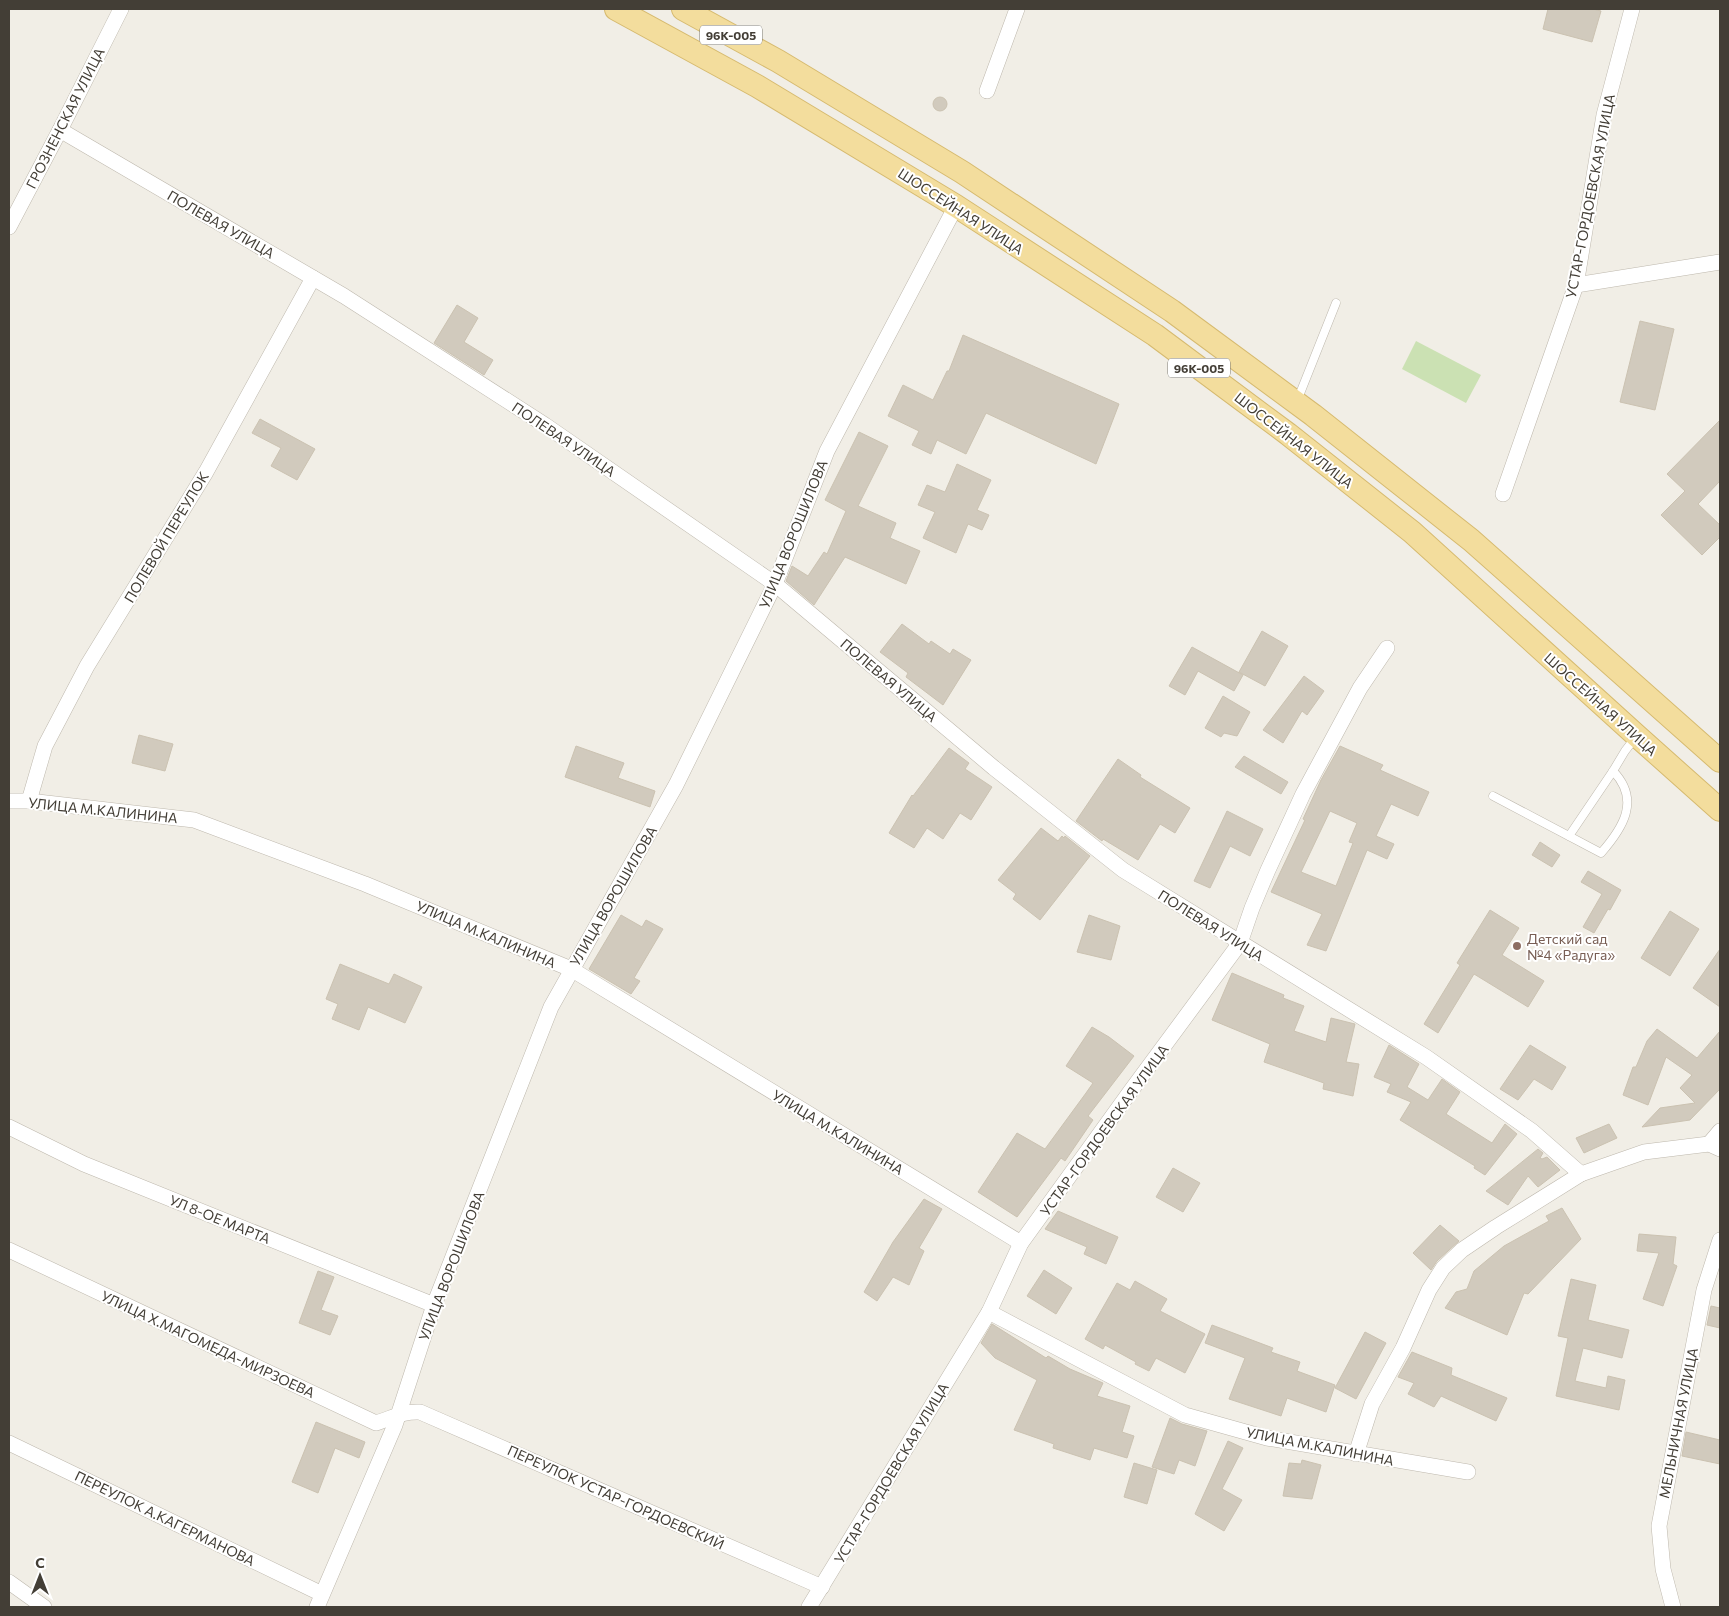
<svg xmlns="http://www.w3.org/2000/svg" width="1729" height="1616" viewBox="0 0 1729 1616" font-family="Commissioner,sans-serif">
<rect width="100%" height="100%" fill="#f1eee6"/>
<!-- green -->
<polygon fill="#cbe1b3" points="1416,341 1481,375 1466,403 1402,369"/>
<!-- building -->
<g fill="#d1cabd" stroke="#cbc2b1" fill-rule="evenodd">
<polygon points="1548,9 1593,9 1601,11 1592,42 1543,29"/>
<circle cx="940" cy="104" r="7"/>
<polygon points="457,305 478,318 464,342 493,360 484,375 434,343"/>
<polygon points="1640,321 1674,329 1655,410 1620,402"/>
<polygon points="963,335 1119,404 1096,464 986,413 966,454 937,440 931,454 912,445 919,431 888,416 903,385 933,400 947,371 949,371"/>
<polygon points="260,419 315,449 297,480 271,466 281,448 252,433"/>
<polygon points="1720,420 1720,481 1698,504 1720,525 1720,537 1702,555 1661,515 1685,491 1667,474"/>
<polygon points="859,432 888,446 858,506 896,523 890,538 920,551 906,584 845,557 814,605 786,581 792,566 808,576 824,552 827,554 846,511 825,500"/>
<polygon points="957,464 991,480 977,510 989,515 982,530 968,524 956,553 923,538 935,512 918,505 927,485 945,492"/>
<polygon points="902,624 929,644 931,641 950,654 953,649 971,660 943,705 906,677 908,673 880,652"/>
<polygon points="1262,631 1288,646 1265,686 1239,672"/>
<polygon points="1192,647 1243,675 1234,691 1198,671 1185,695 1169,686"/>
<polygon points="1304,676 1324,691 1307,715 1302,711 1283,743 1263,730"/>
<polygon points="1223,696 1250,712 1237,736 1224,733 1221,737 1205,728"/>
<polygon points="139,735 173,744 165,771 132,763"/>
<polygon points="576,746 624,763 618,778 655,791 650,807 565,777"/>
<path d="M1340,746L1383,765L1380,770L1429,792L1418,816L1391,804L1376,836L1394,844L1387,859L1367,850L1326,951L1307,945L1322,914L1271,892L1305,820L1303,819L1321,780ZM1330,811L1357,823L1349,842L1353,843L1336,886L1301,872Z"/>
<polygon points="949,748 969,763 965,769 992,787 971,820 960,813 943,839 927,828 914,848 889,833 912,795 913,796"/>
<polygon points="1244,756 1288,782 1281,794 1235,767"/>
<polygon points="1118,759 1141,775 1140,777 1190,808 1175,833 1160,824 1138,860 1103,839 1102,841 1076,821"/>
<polygon points="1227,811 1263,829 1250,856 1230,846 1210,888 1194,881"/>
<polygon points="1041,828 1058,841 1062,836 1064,838 1065,836 1090,856 1040,920 1013,899 1016,894 998,880"/>
<polygon points="1540,842 1560,855 1552,867 1532,855"/>
<polygon points="1588,871 1621,890 1610,910 1608,909 1594,933 1583,927 1602,894 1581,882"/>
<polygon points="1490,910 1519,928 1502,955 1544,981 1528,1007 1474,974 1438,1033 1424,1024 1460,965 1457,963"/>
<polygon points="1670,911 1699,929 1670,976 1641,958"/>
<polygon points="621,915 642,927 646,920 663,929 634,978 640,981 631,994 589,969"/>
<polygon points="1089,915 1120,926 1111,960 1077,952"/>
<polygon points="1720,949 1720,1007 1693,988"/>
<polygon points="340,964 389,984 394,974 422,987 405,1023 368,1007 359,1030 332,1019 338,1004 326,999"/>
<polygon points="1232,973 1284,995 1283,998 1304,1006 1294,1031 1326,1042 1331,1018 1355,1024 1346,1062 1359,1064 1353,1096 1323,1089 1324,1083 1264,1062 1270,1044 1212,1020"/>
<polygon points="1092,1027 1109,1037 1134,1056 1088,1116 1093,1120 1065,1161 1061,1158 1017,1217 978,1192 1017,1133 1045,1149 1086,1093 1093,1083 1066,1066"/>
<polygon points="1657,1029 1697,1058 1720,1031 1720,1089 1690,1120 1642,1127 1660,1108 1695,1103 1680,1088 1692,1075 1666,1057 1648,1105 1623,1095 1633,1067 1636,1067 1647,1041"/>
<polygon points="1389,1045 1419,1064 1407,1087 1428,1100 1442,1079 1460,1092 1446,1114 1492,1143 1505,1124 1517,1134 1485,1175 1474,1168 1475,1166 1400,1120 1411,1102 1387,1092 1391,1084 1374,1077"/>
<polygon points="1530,1045 1566,1067 1552,1090 1534,1079 1518,1100 1500,1089"/>
<polygon points="1609,1124 1617,1138 1584,1153 1576,1138"/>
<polygon points="1538,1149 1543,1153 1540,1158 1542,1159 1547,1157 1560,1170 1538,1187 1528,1176 1508,1205 1486,1191"/>
<polygon points="1173,1168 1200,1183 1183,1212 1156,1197"/>
<polygon points="924,1199 942,1209 919,1248 924,1251 909,1285 893,1277 877,1301 864,1292 893,1242"/>
<polygon points="1562,1208 1581,1239 1528,1294 1524,1293 1507,1335 1445,1308 1456,1292 1467,1289 1474,1271 1504,1246 1549,1221 1546,1216"/>
<polygon points="1058,1211 1118,1237 1106,1264 1084,1254 1087,1247 1045,1229"/>
<polygon points="1440,1225 1459,1241 1437,1261 1431,1270 1413,1253"/>
<polygon points="1639,1234 1676,1237 1673,1264 1677,1266 1663,1306 1643,1299 1659,1253 1637,1251"/>
<polygon points="1044,1270 1072,1288 1056,1314 1027,1296"/>
<polygon points="318,1271 334,1277 321,1310 338,1316 330,1335 299,1323"/>
<polygon points="1571,1279 1596,1285 1588,1320 1629,1330 1622,1358 1583,1348 1575,1381 1606,1388 1608,1376 1625,1380 1619,1410 1556,1396 1568,1338 1558,1336"/>
<polygon points="1135,1281 1167,1299 1160,1311 1205,1334 1185,1373 1156,1358 1149,1371 1135,1364 1136,1362 1105,1345 1103,1349 1085,1339 1117,1283 1130,1290"/>
<polygon points="1711,1306 1720,1308 1720,1328 1707,1325"/>
<polygon points="992,1324 1046,1358 1048,1356 1070,1369 1103,1383 1097,1396 1130,1406 1122,1432 1134,1436 1127,1458 1094,1448 1090,1460 1053,1448 1054,1444 1014,1430 1037,1380 995,1358 981,1343"/>
<polygon points="1212,1325 1273,1348 1271,1352 1300,1362 1297,1371 1335,1385 1326,1412 1287,1398 1281,1416 1229,1399 1245,1358 1205,1343"/>
<polygon points="1365,1332 1386,1343 1356,1399 1335,1388"/>
<polygon points="1412,1352 1452,1368 1451,1375 1507,1398 1496,1421 1441,1396 1434,1407 1408,1394 1414,1383 1398,1377"/>
<polygon points="1170,1418 1182,1424 1207,1431 1195,1466 1179,1460 1174,1474 1152,1467"/>
<polygon points="316,1422 365,1442 359,1458 335,1448 318,1493 292,1482"/>
<polygon points="1686,1432 1720,1440 1720,1464 1682,1456"/>
<polygon points="1228,1441 1243,1448 1222,1489 1242,1500 1224,1531 1195,1514"/>
<polygon points="1302,1460 1321,1465 1312,1499 1283,1496 1289,1463 1301,1464"/>
<polygon points="1134,1463 1157,1470 1147,1504 1124,1497"/>
</g>
<g fill="none" stroke-linecap="round" stroke-linejoin="round">
<!-- service casing -->
<g stroke="#beb8ad" stroke-width="9">
<g id="service">
<polyline points="1297,401 1336,303"/>
<path d="M1493,796L1601,853C1623,828 1641,800 1613,771"/>
<polyline points="1569,836 1613,771 1625,751 1635,738"/>
</g>
</g>
<!-- minor casing -->
<g stroke="#beb8ad" stroke-width="16">
<g id="minor">
<polyline points="987,91 1017,9"/>
<polyline points="60,130 344,296 545,425 775,584 994,768 1123,870 1426,1057 1532,1131 1581,1174 1644,1152 1709,1144 1720,1149"/>
<polyline points="9,227 60,130 121,9"/>
<polyline points="1576,285 1720,262"/>
<polyline points="1503,494 1576,285 1604,115 1632,9"/>
<polyline points="9,801 29,801 194,820 365,884 571,969 1021,1243"/>
<polyline points="29,801 45,746 87,666 206,472 313,278"/>
<polyline points="9,1127 84,1164 434,1305"/>
<polyline points="1709,1144 1720,1131"/>
<path d="M9,1250L376,1423C393,1418 402,1411 420,1412L822,1587"/>
<polyline points="989,1312 1185,1415 1267,1438 1468,1472"/>
<polyline points="9,1443 322,1594"/>
<polyline points="1356,1454 1372,1404 1403,1348 1429,1290 1443,1268 1462,1250 1496,1227 1581,1174"/>
<polyline points="9,1582 44,1607"/>
<polyline points="317,1607 395,1425 434,1305 551,1007 676,785 775,584 827,451 956,206"/>
<polyline points="809,1607 989,1312 1021,1243 1130,1092 1240,943 1252,908 1268,870 1303,794 1360,688 1387,648"/>
<polyline points="1673,1607 1663,1569 1659,1526 1704,1290 1720,1240"/>
</g>
</g>
<!-- primary casing -->
<g stroke="#d6ba6f" stroke-width="24">
<g id="primary">
<polyline points="616,9 757,86 956,206 1155,335 1288,434 1412,532 1637,736 1720,810"/>
<polyline points="683,9 778,61 962,172 1172,311 1313,415 1471,540 1720,761"/>
</g>
</g>
<!-- service -->
<use href="#service" stroke="#fff" stroke-width="8"/>
<!-- minor -->
<use href="#minor" stroke="#fff" stroke-width="15"/>
<!-- primary -->
<use href="#primary" stroke="#f3dd9d" stroke-width="22"/>
</g>
<!-- markers -->
<circle fill="#8d6e63" stroke="#fff" stroke-width="2" cx="1517" cy="946" r="5"/>
<g text-anchor="middle" dominant-baseline="central" stroke-width="4" stroke-linejoin="round" paint-order="stroke">
<!-- shield labels -->
<g fill="#fff" stroke="#7b7872" stroke-width="1">
<rect x="700" y="25.5" width="62" height="19" rx="4"/>
<rect x="1168" y="358.5" width="62" height="19" rx="4"/>
</g>
<g font-size="12" font-weight="bold" fill="#433e36">
<text x="731" y="35">96К-005</text>
<text x="1199" y="368">96К-005</text>
</g>
<!-- street labels -->
<g font-size="14" fill="#433e36" stroke="#fff">
<text transform="translate(65 118) rotate(-63)">ГРОЗНЕНСКАЯ УЛИЦА</text>
<text transform="translate(1590 196) rotate(-79)">УСТАР-ГОРДОЕВСКАЯ УЛИЦА</text>
<text transform="translate(961 211) rotate(33)">ШОССЕЙНАЯ УЛИЦА</text>
<text transform="translate(221 224) rotate(30)">ПОЛЕВАЯ УЛИЦА</text>
<text transform="translate(564 439) rotate(34)">ПОЛЕВАЯ УЛИЦА</text>
<text transform="translate(1294 440) rotate(38)">ШОССЕЙНАЯ УЛИЦА</text>
<text transform="translate(793 534) rotate(-68)">УЛИЦА ВОРОШИЛОВА</text>
<text transform="translate(166 537) rotate(-59)">ПОЛЕВОЙ ПЕРЕУЛОК</text>
<text transform="translate(889 680) rotate(40)">ПОЛЕВАЯ УЛИЦА</text>
<text transform="translate(1601 704) rotate(42)">ШОССЕЙНАЯ УЛИЦА</text>
<text transform="translate(103 810) rotate(6)">УЛИЦА М.КАЛИНИНА</text>
<text transform="translate(613 896) rotate(-60)">УЛИЦА ВОРОШИЛОВА</text>
<text transform="translate(1211 925) rotate(32)">ПОЛЕВАЯ УЛИЦА</text>
<text transform="translate(486 934) rotate(23)">УЛИЦА М.КАЛИНИНА</text>
<text transform="translate(1104 1130) rotate(-54)">УСТАР-ГОРДОЕВСКАЯ УЛИЦА</text>
<text transform="translate(838 1132) rotate(31)">УЛИЦА М.КАЛИНИНА</text>
<text transform="translate(220 1219) rotate(22)">УЛ 8-ОЕ МАРТА</text>
<text transform="translate(451 1266) rotate(-69)">УЛИЦА ВОРОШИЛОВА</text>
<text transform="translate(208 1344) rotate(25)">УЛИЦА Х.МАГОМЕДА-МИРЗОЕВА</text>
<text transform="translate(1678 1423) rotate(-79)">МЕЛЬНИЧНАЯ УЛИЦА</text>
<text transform="translate(1320 1446) rotate(11)">УЛИЦА М.КАЛИНИНА</text>
<text transform="translate(891 1473) rotate(-59)">УСТАР-ГОРДОЕВСКАЯ УЛИЦА</text>
<text transform="translate(616 1497) rotate(24)">ПЕРЕУЛОК УСТАР-ГОРДОЕВСКИЙ</text>
<text transform="translate(165 1518) rotate(26)">ПЕРЕУЛОК А.КАГЕРМАНОВА</text>
</g>
<!-- education labels -->
<g font-size="14" fill="#785e54" stroke="#fff" text-anchor="start">
<text x="1527" y="938">Детский сад<tspan x="1527" dy="16">№4 «Радуга»</tspan></text>
</g>
</g>
<!-- border -->
<rect width="1729" height="1616" fill="none" stroke="#433e36" stroke-width="20"/>
<!-- north arrow -->
<g transform="translate(40 1576)" stroke="#ffffff" stroke-width="4" paint-order="stroke">
<path d="M0-4L9 19L0 12L-9 19Z" fill="#433e36"/>
<text y="-8" font-size="14" font-weight="bold" text-anchor="middle" fill="#433e36">С</text>
</g>
</svg>
